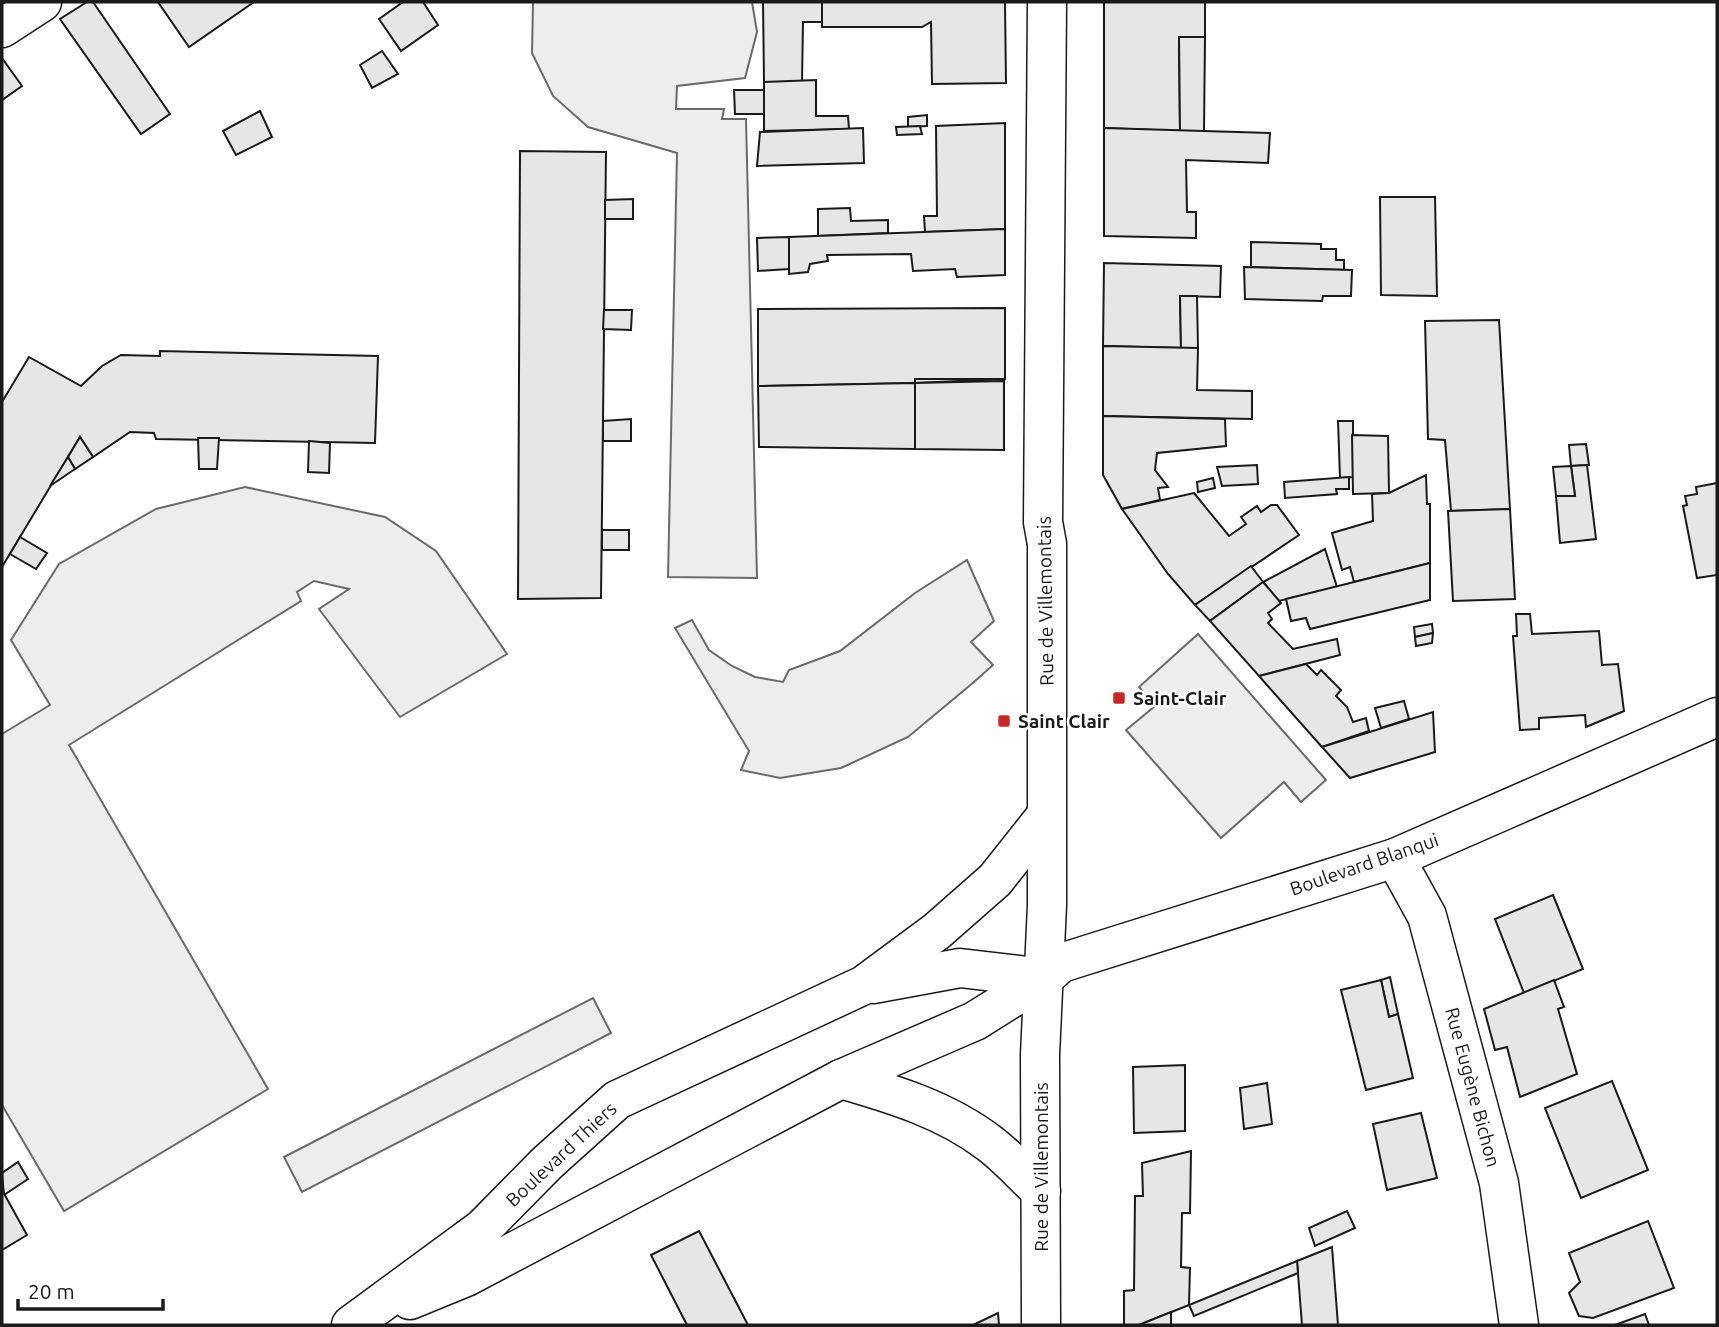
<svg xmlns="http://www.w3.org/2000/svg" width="1719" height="1327" viewBox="0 0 1719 1327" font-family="Ubuntu,sans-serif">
<rect width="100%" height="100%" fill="#fff"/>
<!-- parking -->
<g fill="#ededed" stroke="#6a6a6a" stroke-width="2">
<polygon points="533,2 752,2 757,32 745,78 677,86 676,109 724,109 722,119 746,119 757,578 668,577 677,153 588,127 553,96 532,53"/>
<polygon points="245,487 385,517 436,551 507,654 400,717 319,609 349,589 314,581 297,592 301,601 69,745 268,1089 64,1211 2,1105 2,734 50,705 11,640 59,564 156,509"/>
<polygon points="967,560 994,621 971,642 993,665 974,682 908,737 841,768 780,778 741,770 749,751 675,628 692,620 709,650 732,666 755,677 783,682 789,670 840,651 915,593"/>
<polygon points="1198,634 1326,780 1301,802 1284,782 1221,838 1126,730 1155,706 1139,687"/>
<polygon points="593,998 611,1033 302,1192 284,1157"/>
</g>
<!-- building -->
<g fill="#e6e6e6" stroke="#1a1a1a" stroke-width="2">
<polygon points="87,2 93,2 170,114 141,134 60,19"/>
<polygon points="158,2 254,2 189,47"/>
<polygon points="403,2 423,2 438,25 401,51 379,19"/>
<polygon points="763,2 822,2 823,22 803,22 802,82 764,82"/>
<polygon points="822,2 1005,2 1006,83 932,84 931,22 922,27 822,27"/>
<polygon points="1104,2 1205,2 1205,37 1179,37 1180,131 1104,128"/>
<polygon points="1179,37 1205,37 1204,131 1180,131"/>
<polygon points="382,51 398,74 372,88 360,65"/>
<polygon points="2,58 22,86 2,100"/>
<polygon points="816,80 816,116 848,116 849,129 764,131 764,82"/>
<polygon points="734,90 764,90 764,114 735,114"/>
<polygon points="260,111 272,137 236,155 223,131"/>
<polygon points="927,115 927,126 908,127 908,117"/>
<polygon points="1005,123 1005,229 925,232 924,216 937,216 936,126"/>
<polygon points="920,126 922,134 897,135 896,127"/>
<polygon points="863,128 864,163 757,166 760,132"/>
<polygon points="1104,128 1270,133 1268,163 1186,160 1187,212 1196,212 1196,238 1104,236"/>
<polygon points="520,151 606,152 601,598 518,599"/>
<polygon points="1380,197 1435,197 1437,296 1381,295"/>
<polygon points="633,199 633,219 605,219 605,200"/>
<polygon points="850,208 851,221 888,220 888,233 818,236 818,209"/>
<polygon points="1005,229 1005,275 957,277 955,269 913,271 911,254 827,255 828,261 810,264 808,272 789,274 789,237"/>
<polygon points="789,237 789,269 758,271 757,238"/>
<polygon points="1251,242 1321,244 1321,249 1336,249 1336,260 1344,260 1344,270 1251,267"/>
<polygon points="1104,263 1221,266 1220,297 1180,296 1181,348 1103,346"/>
<polygon points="1244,267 1352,270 1351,296 1323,296 1322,301 1245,299"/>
<polygon points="1180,296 1197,296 1198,348 1181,348"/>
<polygon points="1005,308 1005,379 915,379 915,383 758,386 758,309"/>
<polygon points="604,310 632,310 631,330 603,329"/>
<polygon points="1499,320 1510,509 1451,511 1445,440 1428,439 1425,321"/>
<polygon points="1103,346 1198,348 1197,390 1252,391 1252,419 1103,416"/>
<polygon points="160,351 378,356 375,443 156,439 154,433 130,432 93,457 80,437 2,567 2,402 29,357 81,386 102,366 121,355 160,356"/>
<polygon points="915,379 1005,379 915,383"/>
<polygon points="1004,381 1004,450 915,449 915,383"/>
<polygon points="915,383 915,449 759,447 758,386"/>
<polygon points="1103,416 1225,419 1226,446 1157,453 1155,470 1168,487 1158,488 1160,500 1122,509 1103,475"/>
<polygon points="631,419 631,441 603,441 603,421"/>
<polygon points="1338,421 1353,421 1353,477 1340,478"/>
<polygon points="1352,435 1388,436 1389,493 1353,494"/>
<polygon points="80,437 93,457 75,469 68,457"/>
<polygon points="198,438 219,438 217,469 199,469"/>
<polygon points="309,441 330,443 329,473 308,472"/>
<polygon points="1586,444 1589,465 1571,466 1569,445"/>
<polygon points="68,457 75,469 50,486"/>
<polygon points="1257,465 1258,484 1222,486 1217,467"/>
<polygon points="1587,465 1596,539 1560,543 1556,496 1575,496 1571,466"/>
<polygon points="1571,466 1575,496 1556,496 1553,467"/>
<polygon points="1426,475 1427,504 1430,504 1430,563 1354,582 1350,567 1342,570 1332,533 1373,521 1372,494 1389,493"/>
<polygon points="1349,477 1349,489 1336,489 1337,494 1285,498 1284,482"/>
<polygon points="1213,478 1215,488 1198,492 1197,482"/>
<polygon points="1717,483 1717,575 1697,578 1683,506 1687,505 1685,496 1697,494 1696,487"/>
<polygon points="1194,493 1229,536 1246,524 1241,517 1257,506 1261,512 1271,505 1277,505 1299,535 1195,605 1168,574 1122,509"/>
<polygon points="1510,509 1515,599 1453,601 1448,511"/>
<rect x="602" y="530" width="27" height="20"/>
<polygon points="20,537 47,553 36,569 10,554"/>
<polygon points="1325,549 1337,587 1279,601 1263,582"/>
<polygon points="1430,563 1430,600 1310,629 1306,618 1291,621 1286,599"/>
<polygon points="1251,566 1263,582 1210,621 1195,605"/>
<polygon points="1263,582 1281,603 1268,613 1272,619 1268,623 1293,649 1337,639 1340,655 1259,676 1210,621"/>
<polygon points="1516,614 1530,614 1532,634 1599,631 1602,665 1618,664 1624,711 1586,727 1585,715 1539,718 1539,729 1520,730 1513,636 1517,636"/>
<polygon points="1432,624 1433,633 1415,637 1414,627"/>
<polygon points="1433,633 1432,643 1416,646 1415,637"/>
<polygon points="1306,664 1317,675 1321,670 1341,690 1336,696 1347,707 1353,722 1366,718 1369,731 1322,747 1259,676"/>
<polygon points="1404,701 1409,719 1381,728 1375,708"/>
<polygon points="1433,712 1435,752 1350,778 1322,747"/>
<polygon points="1553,895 1583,969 1524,993 1495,919"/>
<polygon points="1390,977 1398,1014 1389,1017 1381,980"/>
<polygon points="1381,980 1389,1017 1398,1014 1413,1078 1366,1090 1341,990"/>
<polygon points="1554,980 1564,1007 1558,1009 1577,1074 1520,1097 1507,1047 1495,1050 1484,1009"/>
<polygon points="1185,1065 1185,1131 1134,1133 1133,1067"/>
<polygon points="1612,1081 1648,1170 1581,1198 1545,1108"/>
<polygon points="1267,1083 1272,1124 1244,1129 1240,1088"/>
<polygon points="1421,1113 1437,1178 1387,1190 1373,1124"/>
<polygon points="1191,1151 1190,1213 1182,1213 1181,1267 1190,1268 1189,1305 1139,1325 1124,1325 1124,1291 1134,1290 1135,1196 1143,1196 1142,1163"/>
<polygon points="18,1162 28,1179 4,1195 2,1173"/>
<polygon points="2,1190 27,1235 2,1250"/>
<polygon points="1347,1211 1355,1228 1315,1246 1309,1228"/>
<polygon points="1648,1221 1674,1288 1593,1318 1579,1316 1569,1293 1580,1282 1569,1253"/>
<polygon points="699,1231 748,1325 687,1325 651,1255"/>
<polygon points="1332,1247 1338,1325 1302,1325 1297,1261"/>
<polygon points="1297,1261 1298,1273 1194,1316 1189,1305"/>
<polygon points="1171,1312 1171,1325 1139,1325"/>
<polygon points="998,1313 999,1325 973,1325"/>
<polygon points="1645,1314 1649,1325 1615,1325"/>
</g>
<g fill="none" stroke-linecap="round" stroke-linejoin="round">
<!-- minor casing -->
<g stroke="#1a1a1a" stroke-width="41">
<polyline id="minor" points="2,28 42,2"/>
</g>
<!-- tertiary casing -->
<g stroke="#1a1a1a" stroke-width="41">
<g id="tertiary">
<polyline points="1395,858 1427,916 1499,1183 1519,1325"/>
<polyline points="1044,978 1061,963 1395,858 1717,717"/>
</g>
</g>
<!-- secondary casing -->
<g stroke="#1a1a1a" stroke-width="41">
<g id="secondary">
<polyline points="873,984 960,968 1044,978"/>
<path d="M841,1079C893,1094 946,1110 989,1143C1008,1157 1024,1176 1041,1191"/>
<polyline points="410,1300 466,1277 841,1079 975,1021 1044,978"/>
<polyline points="351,1325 483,1228 547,1163 617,1100 864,985 937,931 995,880 1045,817"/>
</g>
</g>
<!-- primary casing -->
<g stroke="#1a1a1a" stroke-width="41">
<polyline id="primary" points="1041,1325 1040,1055 1047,905 1047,544 1043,522 1047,2"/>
</g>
<!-- minor -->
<use href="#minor" stroke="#fff" stroke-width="38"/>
<!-- tertiary -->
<use href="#tertiary" stroke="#fff" stroke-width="38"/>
<!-- secondary -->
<use href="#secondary" stroke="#fff" stroke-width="38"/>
<!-- primary -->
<use href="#primary" stroke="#fff" stroke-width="38"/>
</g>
<!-- markers -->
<g fill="#c62828" stroke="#fff" stroke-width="2.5">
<rect x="1112" y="691" width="14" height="14" rx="3.5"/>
<rect x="997" y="714" width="14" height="14" rx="3.5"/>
</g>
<g text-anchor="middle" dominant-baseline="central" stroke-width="5" stroke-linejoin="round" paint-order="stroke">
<!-- street labels -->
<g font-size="19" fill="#1a1a1a" stroke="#fff">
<text transform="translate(1045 601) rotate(-91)">Rue de Villemontais</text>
<text transform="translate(1364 864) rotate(-19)">Boulevard Blanqui</text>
<text transform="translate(1473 1087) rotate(75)">Rue Eugène Bichon</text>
<text transform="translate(561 1154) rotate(-43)">Boulevard Thiers</text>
<text transform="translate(1041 1167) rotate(-90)">Rue de Villemontais</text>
</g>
<!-- poi labels -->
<g font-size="19" font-weight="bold" fill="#1a1a1a" stroke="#fff" text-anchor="start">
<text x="1133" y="698">Saint-Clair</text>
<text x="1018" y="721">Saint Clair</text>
</g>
</g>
<!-- border -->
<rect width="1719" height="1327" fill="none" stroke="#1a1a1a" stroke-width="7"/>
<!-- scale -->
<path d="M18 1299v10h145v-10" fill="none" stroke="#1a1a1a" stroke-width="3.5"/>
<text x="28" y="1299" font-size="21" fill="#1a1a1a" stroke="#ffffff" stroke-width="5" paint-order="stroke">20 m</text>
</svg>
